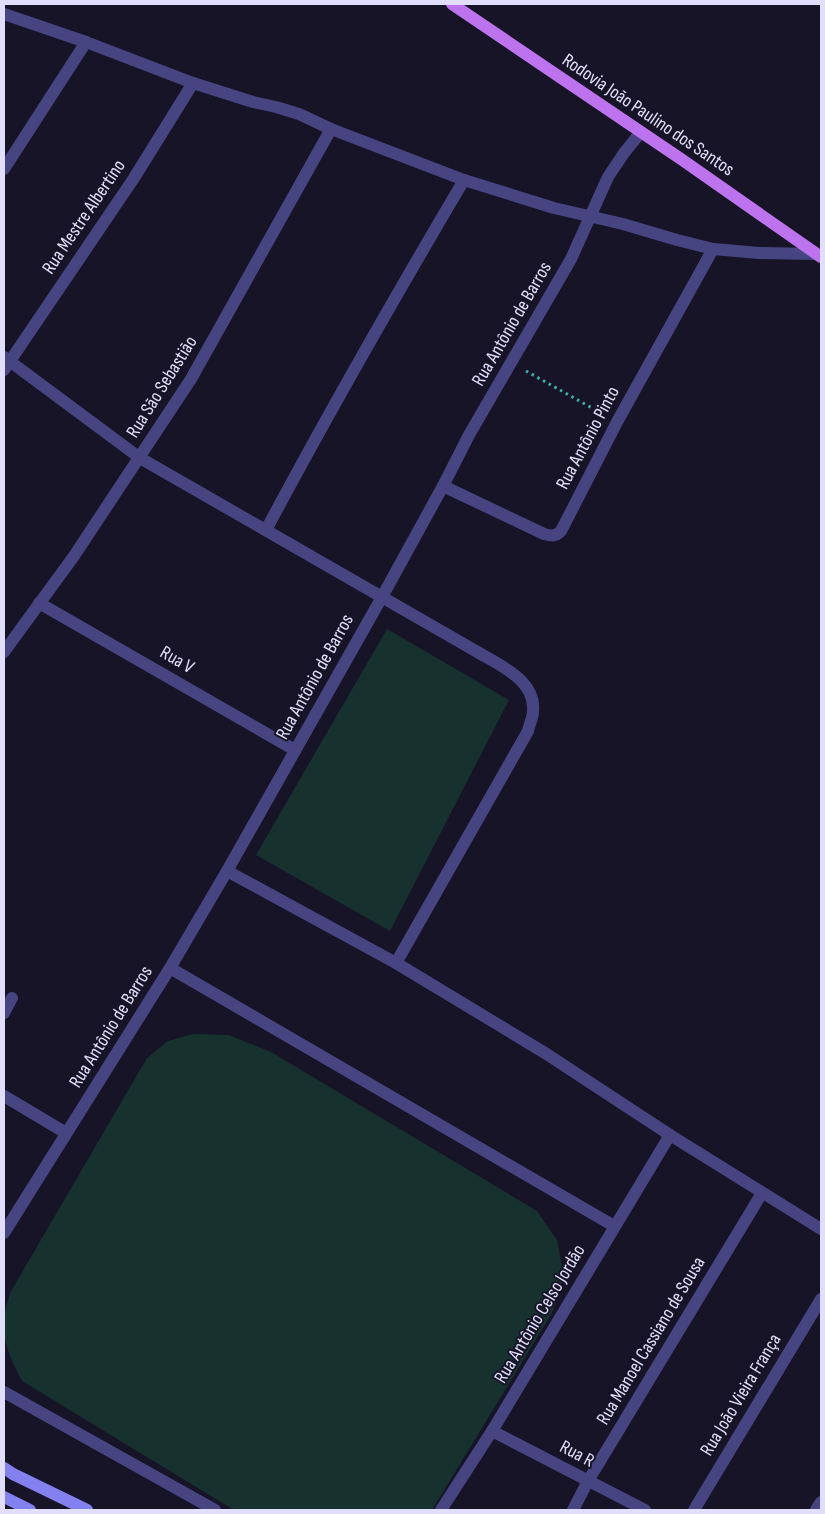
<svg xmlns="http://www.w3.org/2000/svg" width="825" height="1514" viewBox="0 0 825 1514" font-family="'Sofia Sans Condensed',sans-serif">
<rect width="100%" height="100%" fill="#171428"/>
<!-- green -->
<g fill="#17312f">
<polygon points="387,629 509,700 390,931 256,855"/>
<path d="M193,1034L229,1035L271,1052L537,1211L557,1240L564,1277L552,1313L432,1510H234L22,1381C12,1361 2,1343 4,1320C4,1311 8,1302 10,1293L147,1058L168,1041Z"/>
</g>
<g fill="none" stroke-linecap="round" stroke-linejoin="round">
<!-- path -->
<polyline stroke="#40ada4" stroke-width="3" stroke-dasharray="2.5 4" stroke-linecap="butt" points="526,371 601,413"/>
<!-- minor -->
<g stroke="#464581" stroke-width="12">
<polyline points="4,14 86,42 193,83 253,102 276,107 299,114 331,129 464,180 554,208 623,224 677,240 713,249 759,253 815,254"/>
<polyline points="4,169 86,42"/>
<path d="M4,357L140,458L474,650C497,664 536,679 533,711C533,718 529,725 528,731L396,963"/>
<polyline points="4,370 134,178 193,83"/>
<path d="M443,486L544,534C551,536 555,537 561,531L617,422L713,249"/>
<path d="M266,530C329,412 396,295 464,180"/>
<polyline points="39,603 295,750"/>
<polyline points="4,652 74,556 191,379 331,129"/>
<polyline points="227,871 396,963 545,1053 670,1135 821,1229"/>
<polyline points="170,968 614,1226"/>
<polyline points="4,1013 12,998"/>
<polyline points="4,1096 66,1133"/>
<polyline points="4,1233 170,968 227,871 382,597 443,486 469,435 571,259 608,177 624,153 641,132"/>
<polyline points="4,1392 215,1510"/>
<polyline points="492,1431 645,1510"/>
<polyline points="441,1510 492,1431 670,1135"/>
<polyline points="573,1510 588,1481 762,1193"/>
<polyline points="694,1510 821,1299"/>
<polyline points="816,1510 821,1502"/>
</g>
<!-- secondary -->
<g stroke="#8281ef" stroke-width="12">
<polyline points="4,1468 13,1474 87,1510"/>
<polyline points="4,1497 30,1510"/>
</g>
<!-- primary -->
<polyline stroke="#bd73ed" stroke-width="12" points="452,4 681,159 821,257"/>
</g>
<g text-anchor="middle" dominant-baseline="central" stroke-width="4" stroke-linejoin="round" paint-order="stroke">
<!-- street labels -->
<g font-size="19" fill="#e1defb" stroke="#171428">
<text transform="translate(648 115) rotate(34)">Rodovia João Paulino dos Santos</text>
<text transform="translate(84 217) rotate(-56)">Rua Mestre Albertino</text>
<text transform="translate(512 324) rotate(-60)">Rua Antônio de Barros</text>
<text transform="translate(162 387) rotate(-58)">Rua São Sebastião</text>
<text transform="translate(588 438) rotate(-62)">Rua Antônio Pinto</text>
<text transform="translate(177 660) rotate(30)">Rua V</text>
<text transform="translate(315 677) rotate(-61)">Rua Antônio de Barros</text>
<text transform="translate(111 1027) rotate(-58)">Rua Antônio de Barros</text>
<text transform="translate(540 1314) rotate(-59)">Rua Antônio Celso Jordão</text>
<text transform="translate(651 1341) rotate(-59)">Rua Manoel Cassiano de Sousa</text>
<text transform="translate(741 1395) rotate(-59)">Rua João Vieira França</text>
<text transform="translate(577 1454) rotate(28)">Rua R</text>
</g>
</g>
<!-- border -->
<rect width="825" height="1514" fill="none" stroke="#e1defb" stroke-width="10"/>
</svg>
